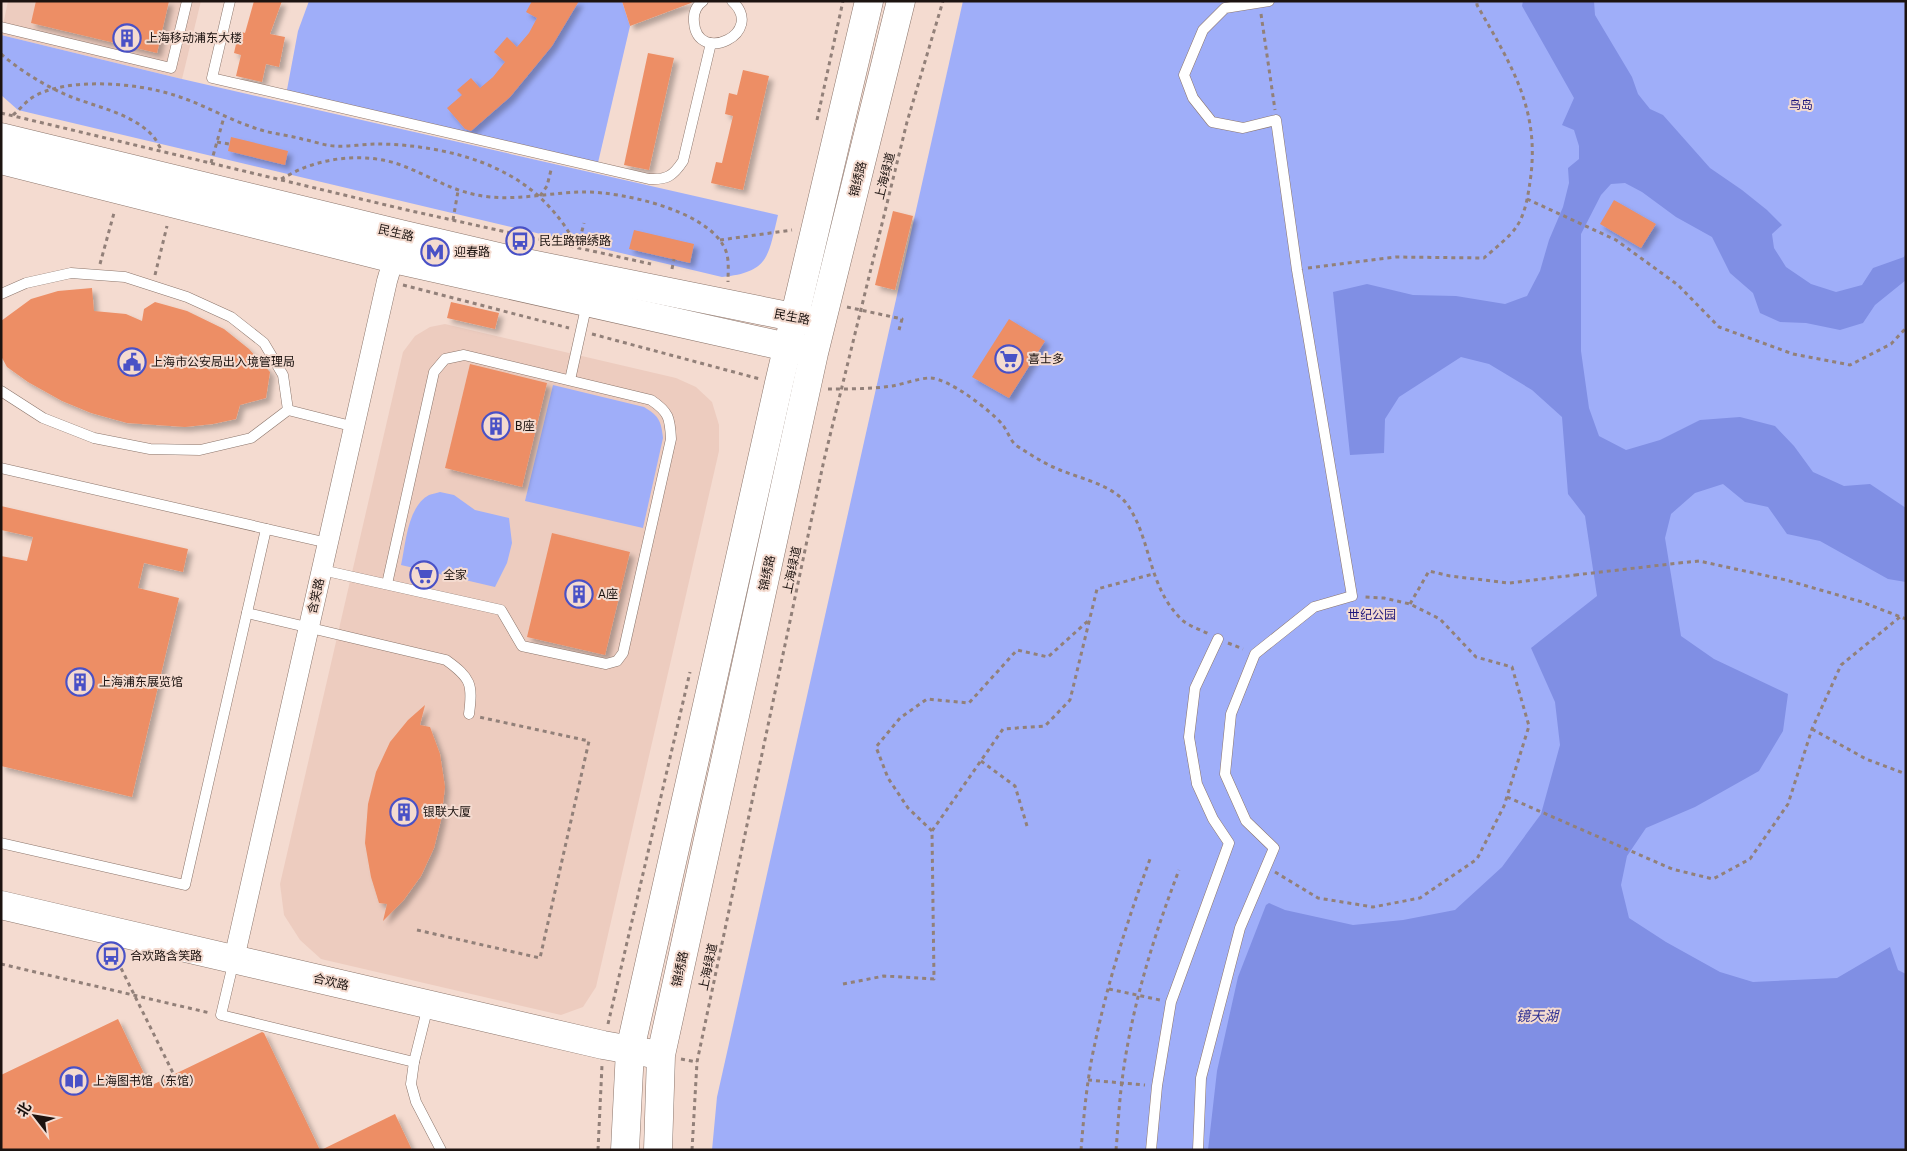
<svg xmlns="http://www.w3.org/2000/svg" width="1907" height="1151" viewBox="0 0 1907 1151" font-family="Roboto,'Noto Sans SC',sans-serif">
<defs>
<filter id="shadow"><feDropShadow dx="4.5" dy="4.5" stdDeviation="2.5" flood-color="#0004"/></filter>
</defs>
<rect width="100%" height="100%" fill="#f4dbd0"/>
<!-- built -->
<g fill="#edccbf">
<polygon points="8,1 201,1 182,79 1,35"/>
<polygon points="445,324 676,378 696,387 712,402 719,425 719,451 596,987 583,1007 561,1015 321,959 300,940 284,915 280,884 403,352 415,336 430,327"/>
</g>
<!-- green -->
<g fill="#9faef9">
<polygon points="309,1 622,1 630,26 597,167 286,95 298,31"/>
<polygon points="963,1 1906,1 1906,1150 712,1150 717,1097"/>
<path d="M1,35L182,79L778,215C768,257 769,272 722,277L18,110L1,95Z"/>
<path d="M553,385L644,407C659,416 661,421 663,438L643,528L525,501Z"/>
<path d="M440,492L454,495L475,510L509,518L512,543L507,563L495,587L401,565C406,544 407,507 429,495C432,494 437,493 440,492Z"/>
</g>
<!-- water -->
<polygon fill="#808fe4" points="1523,1 1594,1 1595,15 1632,77 1638,94 1650,109 1663,115 1710,168 1742,190 1767,210 1782,225 1772,234 1774,248 1786,267 1811,284 1836,292 1862,285 1873,268 1904,257 1906,253 1906,280 1875,305 1863,323 1840,330 1806,323 1780,322 1760,313 1753,293 1730,273 1712,237 1676,217 1642,192 1625,183 1611,184 1601,195 1581,234 1581,351 1589,408 1599,436 1626,450 1660,440 1700,420 1740,417 1775,426 1794,446 1813,472 1844,486 1870,484 1906,508 1906,582 1888,579 1820,541 1787,534 1768,507 1745,502 1723,484 1695,493 1671,514 1665,538 1681,636 1714,659 1788,694 1783,731 1759,771 1695,807 1646,828 1627,856 1621,885 1629,918 1666,942 1720,972 1753,982 1837,978 1890,947 1898,970 1906,974 1906,1150 1208,1150 1217,1071 1238,977 1266,905 1269,903 1285,910 1353,925 1403,920 1455,910 1502,867 1541,814 1560,745 1555,702 1531,648 1597,596 1585,516 1568,494 1562,417 1532,390 1489,364 1461,357 1399,397 1385,419 1384,453 1350,455 1333,292 1367,284 1413,295 1456,296 1505,304 1527,296 1540,271 1549,240 1563,207 1569,183 1568,168 1579,159 1579,146 1574,130 1562,125 1574,98 1522,6"/>
<!-- building -->
<g fill="#ed8e65" filter="url(#shadow)">
<polygon points="36,1 169,1 157,53 31,23"/>
<polygon points="254,1 282,1 270,34 285,37 279,67 266,64 262,82 236,76 241,55 234,53 239,31 245,33"/>
<polygon points="532,1 579,1 552,46 510,97 471,131 465,129 447,108 462,95 457,90 471,78 480,88 493,77 505,62 494,52 507,37 517,47 529,33 537,18 526,12"/>
<polygon points="622,1 693,1 691,3 630,26"/>
<polygon points="648,53 674,58 649,170 624,165"/>
<polygon points="743,70 769,76 743,190 711,183 716,162 722,163 733,116 725,114 729,93 737,95"/>
<polygon points="231,137 288,151 285,165 228,151"/>
<polygon points="1614,200 1656,224 1641,248 1600,224"/>
<polygon points="893,211 913,216 895,290 875,285"/>
<polygon points="634,230 694,244 690,263 629,249"/>
<polygon points="92,288 94,311 126,314 142,321 144,309 155,302 187,311 224,329 249,349 270,372 266,398 240,405 236,419 213,424 185,427 127,423 91,413 62,401 28,382 7,367 1,356 1,321 31,299 58,291"/>
<polygon points="451,302 499,313 495,329 447,318"/>
<polygon points="1009,319 1045,341 1009,398 972,377"/>
<polygon points="470,364 547,383 522,487 445,468"/>
<polygon points="1,506 188,549 183,572 144,563 138,588 179,598 132,797 1,766 1,556 27,561 33,537 1,530"/>
<polygon points="552,533 630,552 605,655 527,637"/>
<polygon points="425,705 420,725 430,727 440,754 445,787 441,820 434,848 421,876 403,901 383,921 387,904 379,903 371,877 365,843 368,804 376,772 390,742 408,720"/>
<polygon points="118,1019 150,1086 262,1032 264,1033 320,1150 1,1150 1,1075"/>
<polygon points="395,1114 412,1150 321,1150"/>
</g>
<g fill="none" stroke-linecap="round" stroke-linejoin="round">
<!-- lane casing -->
<g stroke="#8b756b" stroke-width="11">
<g id="lane">
<path d="M230,1L212,78L649,179C667,180 673,176 683,161L711,43"/>
<path d="M703,1C696,6 693,13 694,22C697,66 767,33 732,1"/>
<polyline points="1,27 171,68 187,1"/>
<polyline points="1,294 26,283 71,273 125,277 187,297 231,317 264,343 283,375 288,410"/>
<polyline points="570,380 587,303"/>
<polyline points="1,391 43,418 94,438 150,449 200,450 251,438 288,410"/>
<polyline points="288,410 355,427"/>
<polyline points="1,468 328,543"/>
<path d="M322,570L501,610L522,646L606,664L617,661L623,653L671,439C670,418 669,412 651,400L464,355L445,359L434,372L387,584"/>
<path d="M247,613L446,660C471,678 473,684 469,714"/>
<polyline points="1,843 185,885 266,529"/>
<polyline points="234,960 221,1015 414,1062 428,1006"/>
<polyline points="414,1062 411,1084 416,1102 441,1150"/>
<polyline points="1151,1150 1157,1086 1171,1002 1229,843 1213,819 1197,784 1189,737 1195,688 1218,639"/>
<polyline points="1198,1150 1201,1078 1240,928 1274,848 1246,821 1225,774 1231,714 1255,654 1314,607 1352,596 1297,270 1276,120 1243,128 1212,122 1193,98 1184,75 1203,30 1225,8 1269,1"/>
</g>
</g>
<!-- street casing -->
<g stroke="#8b756b" stroke-width="21">
<polyline id="street" points="234,959 387,281 397,247"/>
</g>
<!-- secondary casing -->
<g stroke="#8b756b" stroke-width="29">
<g id="secondary">
<polyline points="1,137 401,234 516,261 813,321"/>
<polyline points="1,160 394,259 805,351"/>
<polyline points="1,905 603,1045 648,1053"/>
<polyline points="625,1150 630,1050 779,383 869,1"/>
<polyline points="658,1150 661,1055 814,353 901,1"/>
</g>
</g>
<!-- path -->
<g stroke="#928079" stroke-width="3" stroke-dasharray="4 4" stroke-linecap="butt">
<polyline points="1261,14 1275,110"/>
<path d="M1,54C21,71 45,86 69,96C96,107 131,113 152,135C156,139 159,146 162,151"/>
<polyline points="1,113 407,210 651,264"/>
<path d="M13,115C19,110 24,104 30,99C63,76 138,83 174,95C203,104 229,120 258,129C272,134 288,135 302,139C313,141 325,146 336,146C349,147 364,144 377,144C414,144 462,152 495,168C533,185 559,212 578,248"/>
<polyline points="817,120 843,1"/>
<polyline points="217,142 229,144"/>
<polyline points="211,163 224,117"/>
<path d="M281,179C291,174 301,168 312,165C339,156 371,155 398,164C432,176 452,193 490,197C522,200 554,192 585,192C623,192 703,210 723,245C730,256 728,269 728,282"/>
<polyline points="540,196 547,186 551,170"/>
<polyline points="1527,199 1616,240 1678,285 1719,327 1793,354 1850,365 1891,344 1906,328"/>
<polyline points="453,220 458,191"/>
<polyline points="720,240 792,230"/>
<polyline points="578,247 584,223"/>
<polyline points="100,264 114,213"/>
<path d="M1308,268L1396,257L1484,258C1494,249 1510,237 1517,226C1525,214 1528,196 1530,182C1541,110 1511,65 1477,5V1"/>
<polyline points="672,269 674,259"/>
<polyline points="155,275 167,226"/>
<polyline points="403,285 569,328"/>
<polyline points="847,307 902,319 899,330"/>
<polyline points="592,334 760,379"/>
<path d="M828,389C849,389 871,389 892,386C904,384 919,378 930,378C948,378 990,410 1002,424C1008,431 1010,441 1017,446C1031,455 1045,464 1060,470C1082,479 1116,486 1129,507C1152,543 1148,587 1182,620C1189,626 1201,630 1209,634"/>
<polyline points="1679,563 1699,561 1786,580 1862,602 1906,619"/>
<polyline points="1410,604 1429,571 1450,576 1509,583 1575,575"/>
<polyline points="1228,643 1243,649"/>
<polyline points="1812,729 1866,759 1906,774"/>
<polyline points="981,761 1015,786 1027,826"/>
<polyline points="1507,797 1672,869 1713,879 1750,859 1788,804 1812,729 1841,665 1900,617"/>
<polyline points="932,831 908,808 888,778 876,747 900,718 927,699 969,703 1017,650 1048,657 1089,620"/>
<polyline points="1275,872 1318,898 1373,907 1420,898 1477,859 1504,806 1529,726 1512,667 1476,657 1440,619 1410,604 1384,598 1363,597"/>
<polyline points="417,930 540,958 589,741 479,717"/>
<polyline points="114,954 174,1075"/>
<polyline points="1,964 210,1013"/>
<polyline points="843,984 884,976 934,979 932,831 1003,729 1045,726 1070,700 1097,589 1153,574"/>
<polyline points="1109,989 1160,1000"/>
<polyline points="608,1024 690,672"/>
<polyline points="681,1059 697,1062"/>
<polyline points="1088,1080 1145,1085"/>
<polyline points="598,1150 602,1065"/>
<polyline points="692,1150 697,1062 824,460 907,122 943,1"/>
<path d="M1081,1150C1084,1114 1087,1078 1095,1043C1108,981 1128,919 1150,859"/>
<path d="M1116,1150C1118,1127 1119,1104 1122,1081C1131,1009 1153,938 1179,870"/>
</g>
<!-- lane -->
<use href="#lane" stroke="#fff" stroke-width="10"/>
<!-- street -->
<use href="#street" stroke="#fff" stroke-width="20"/>
<!-- secondary -->
<use href="#secondary" stroke="#fff" stroke-width="28"/>
<!-- path-bridge -->
<polyline stroke="#928079" stroke-width="3" stroke-dasharray="4 4" stroke-linecap="butt" points="1575,575 1679,563"/>
</g>
<!-- icons -->
<defs>
<g id="building-ring" transform="scale(1.4375)"><circle r="9.5" fill="#f4dbd0" stroke="#4951c6" stroke-width="1.5"/><path d="M-4-6H4V6H1V3H-1V6H-4ZM-2.5-4.3h1.7v1.8h-1.7ZM.8-4.3h1.7v1.8H.8ZM-2.5-1h1.7V.8h-1.7ZM.8-1h1.7V.8H.8Z" fill="#4951c6"/></g>
<g id="bus-ring" transform="scale(1.4375)"><circle r="9.5" fill="#f4dbd0" stroke="#4951c6" stroke-width="1.5"/><path d="M-5-6H5V4H4V6H2V4H-2V6H-4V4H-5ZM-3.5-4V0h7V-4ZM-3.5 1.2v1.5H-2V1.2ZM2 1.2v1.5H3.5V1.2Z" fill="#4951c6"/></g>
<g id="metro-ring" transform="scale(1.4375)"><circle r="9.5" fill="#f4dbd0" stroke="#4951c6" stroke-width="1.5"/><path d="M-5.5 5V-5H-3L0 0L3-5H5.5V5H3V-.5L0 4L-3-.5V5Z" fill="#4951c6"/></g>
<g id="supermarket-ring" transform="scale(1.4375)"><circle r="9.5" fill="#f4dbd0" stroke="#4951c6" stroke-width="1.5"/><path d="M-6-5.5h2.5l.6 2H6L4.5 2H-2.5L-4.4-4H-6ZM-1.5 3.2a1.3 1.3 0 1 0 .1 0ZM3 3.2a1.3 1.3 0 1 0 .1 0Z" fill="#4951c6"/></g>
<g id="civic-ring" transform="scale(1.4375)"><circle r="9.5" fill="#f4dbd0" stroke="#4951c6" stroke-width="1.5"/><path d="M-.6-6.5H3V-4.5H.6V-3L4-1V1h2V6H-6V1h2V-1L-.6-3ZM-1.2 2.5V6h2.4V2.5Z" fill="#4951c6"/></g>
<g id="library-ring" transform="scale(1.4375)"><circle r="9.5" fill="#f4dbd0" stroke="#4951c6" stroke-width="1.5"/><path d="M-6-4Q-3-5.5-.7-3.5V5Q-3 3-6 4ZM6-4Q3-5.5 .7-3.5V5Q3 3 6 4Z" fill="#4951c6"/></g>
</defs>
<g fill-rule="evenodd">
<use href="#building-ring" x="127" y="38"/>
<use href="#bus-ring" x="520" y="241"/>
<use href="#metro-ring" x="435" y="252"/>
<use href="#supermarket-ring" x="1009" y="359"/>
<use href="#civic-ring" x="132" y="362"/>
<use href="#building-ring" x="496" y="426"/>
<use href="#supermarket-ring" x="424" y="575"/>
<use href="#building-ring" x="579" y="594"/>
<use href="#building-ring" x="80" y="682"/>
<use href="#building-ring" x="404" y="812"/>
<use href="#bus-ring" x="111" y="956"/>
<use href="#library-ring" x="74" y="1081"/>
</g>
<g text-anchor="middle" dominant-baseline="central" stroke-width="4" stroke-linejoin="round" paint-order="stroke">
<!-- poi labels -->
<g font-size="12" fill="#1c1310" stroke="#f4dbd0" text-anchor="start">
<text x="146" y="38">上海移动浦东大楼</text>
<text x="539" y="241">民生路锦绣路</text>
<text x="454" y="252">迎春路</text>
<text x="1028" y="359">喜士多</text>
<text x="151" y="362">上海市公安局出入境管理局</text>
<text x="515" y="426">B座</text>
<text x="443" y="575">全家</text>
<text x="598" y="594">A座</text>
<text x="99" y="682">上海浦东展览馆</text>
<text x="423" y="812">银联大厦</text>
<text x="130" y="956">合欢路含笑路</text>
<text x="93" y="1081">上海图书馆（东馆）</text>
</g>
<!-- park labels -->
<g font-size="12" fill="#1f177b" stroke="#f4dbd0">
<text x="1801" y="105">鸟岛</text>
<text x="1372" y="615">世纪公园</text>
</g>
<!-- street labels -->
<g font-size="12" fill="#1c1310" stroke="#f4dbd0">
<text transform="translate(885 176) rotate(-76)">上海绿道</text>
<text transform="translate(858 179) rotate(-76)">锦绣路</text>
<text transform="translate(396 233) rotate(13)">民生路</text>
<text transform="translate(792 317) rotate(11)">民生路</text>
<text transform="translate(792 570) rotate(-78)">上海绿道</text>
<text transform="translate(767 573) rotate(-78)">锦绣路</text>
<text transform="translate(316 596) rotate(-77)">含笑路</text>
<text transform="translate(708 967) rotate(-78)">上海绿道</text>
<text transform="translate(680 969) rotate(-78)">锦绣路</text>
<text transform="translate(331 982) rotate(13)">合欢路</text>
</g>
<!-- water labels -->
<g font-size="14" font-style="italic" fill="#2e3092" stroke="#f4dbd0">
<text x="1537" y="1016">镜天湖</text>
</g>
</g>
<!-- border -->
<rect width="1907" height="1151" fill="none" stroke="#1c1310" stroke-width="5"/>
<!-- north arrow -->
<g transform="translate(35 1116) rotate(301)" stroke="#f4dbd0" stroke-width="4" paint-order="stroke">
<path d="M0-4L9 19L0 12L-9 19Z" fill="#1c1310"/>
<text y="-8" font-size="14" font-weight="bold" text-anchor="middle" fill="#1c1310">北</text>
</g>
</svg>
